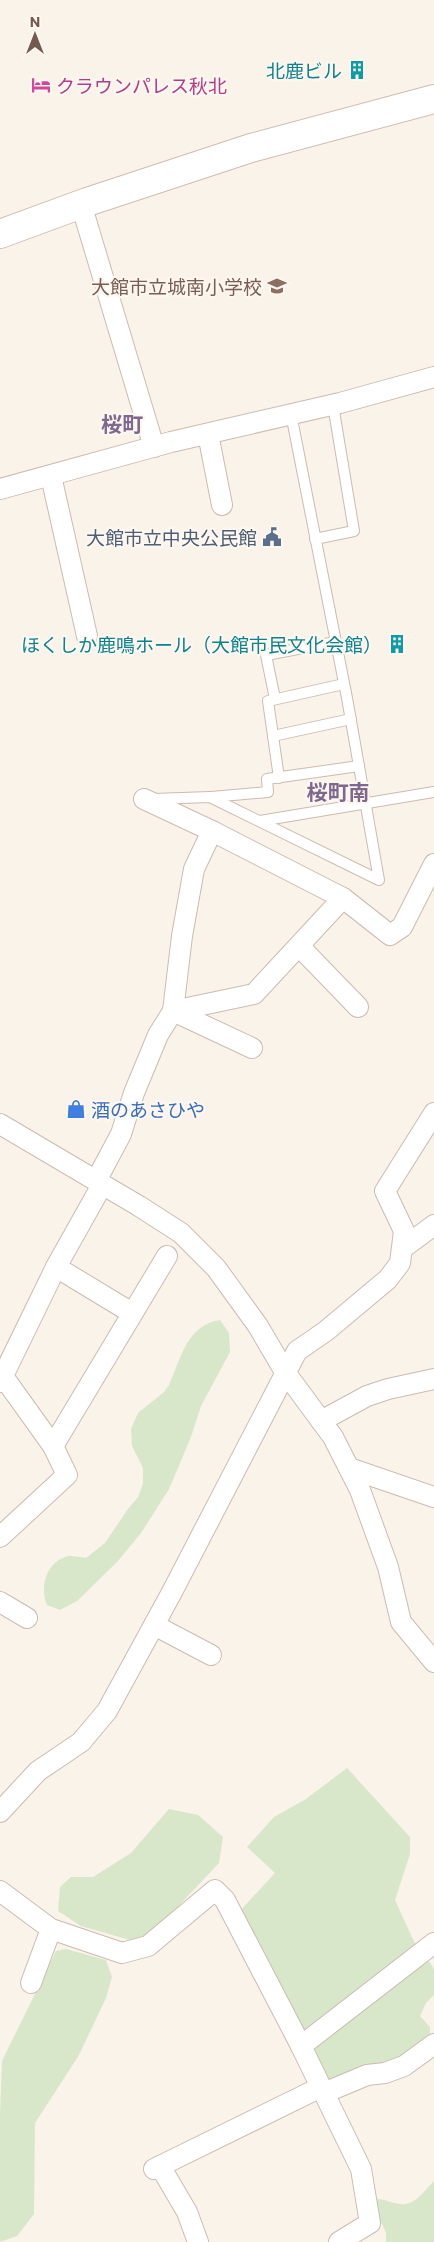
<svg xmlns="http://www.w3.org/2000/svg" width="434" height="2242" viewBox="0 0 434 2242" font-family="Commissioner,'Noto Sans JP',sans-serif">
<rect width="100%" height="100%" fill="#faf3ea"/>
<!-- green -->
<g fill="#d8e7ca">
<path d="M220,1320L229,1333L230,1352L201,1406L191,1437L169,1489L141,1533L118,1561L77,1601L60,1610L47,1605C39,1587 47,1559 70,1556C75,1556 81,1557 86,1558L105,1543L128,1509L138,1497L143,1484V1468L132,1446L131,1429L138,1413L164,1392L169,1385C181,1358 187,1325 220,1320Z"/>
<polygon points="347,1768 410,1837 410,1854 395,1900 417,1948 308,2031 301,2030 238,1913 275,1873 247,1847 274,1817 306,1799"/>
<polygon points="169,1809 198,1815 223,1837 219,1863 154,1932 133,1941 81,1926 58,1911 60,1887 71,1877 93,1877 131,1853"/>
<polygon points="66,1949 106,1960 112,1977 106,1998 79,2055 35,2123 34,2214 17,2236 0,2242 0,2113 2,2061 56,1951"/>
<polygon points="418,1961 430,1962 434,1970 434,1995 426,2003 420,2016 430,2027 430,2035 418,2052 334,2084 324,2077 312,2046"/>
<path d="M434,2181V2242H386V2233L374,2206L377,2199C385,2199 391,2203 400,2204C415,2206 424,2191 434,2181Z"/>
</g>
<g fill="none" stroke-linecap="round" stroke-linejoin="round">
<!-- lane casing -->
<g stroke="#ccbbb1" stroke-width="12">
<g id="lane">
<polyline points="315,539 354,531 333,405"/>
<polyline points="275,699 266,655 335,642"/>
<polyline points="273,736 268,701 344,684"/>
<polyline points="279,778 273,736 351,719"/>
<polyline points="211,797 268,792 267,779 359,766"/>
<polyline points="153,799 210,797 379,880 347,698 291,414"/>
<polyline points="260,821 434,792"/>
</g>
</g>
<!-- street casing -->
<g stroke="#ccbbb1" stroke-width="22">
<g id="street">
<polyline points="81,204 154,447"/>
<polyline points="208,434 222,505"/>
<polyline points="51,476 87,636"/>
<polyline points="0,489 171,442 340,403 434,377"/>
<polyline points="144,799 212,831 343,898 390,935 402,927 434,864"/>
<polyline points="299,946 358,1007"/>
<polyline points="173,1011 254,994 343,898"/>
<polyline points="173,1011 252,1048"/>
<polyline points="0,1124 139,1206 181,1233 216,1268 258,1326 285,1372 333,1437 360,1490 388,1567 401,1622 434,1662"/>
<polyline points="96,1181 121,1134 134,1093 158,1035 173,1011 182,936 194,869 212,831"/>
<polyline points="403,1248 434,1225"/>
<polyline points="56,1267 132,1313"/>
<polyline points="0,1372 53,1446 67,1475 0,1537"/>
<polyline points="0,1382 56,1267 102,1185"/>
<polyline points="321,1421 367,1396 388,1389 434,1379"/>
<polyline points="53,1446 167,1256"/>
<polyline points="349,1468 434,1497"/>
<polyline points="0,1602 27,1618"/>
<polyline points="154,1625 211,1655"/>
<polyline points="0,1812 38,1771 81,1742 107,1711 172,1592 297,1351 326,1331 388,1279 400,1263 404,1231 385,1191 434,1113"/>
<polyline points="0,1891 51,1929 122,1953 148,1946 215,1890 225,1900 301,2046 361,2169 370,2223 339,2242"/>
<polyline points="31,1983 51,1929"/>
<polyline points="301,2046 434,1943"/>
<polyline points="324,2093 367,2075 385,2073 404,2066 434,2044"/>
<polyline points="160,2166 187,2212 198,2242"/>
<polyline points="154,2169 321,2087"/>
</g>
</g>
<!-- secondary casing -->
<g stroke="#d0bcb2" stroke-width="30">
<polyline id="secondary" points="0,234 87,202 251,148 434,99"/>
</g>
<!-- lane -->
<use href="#lane" stroke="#fff" stroke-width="10"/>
<!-- street -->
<use href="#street" stroke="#fff" stroke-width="20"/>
<!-- secondary -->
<use href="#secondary" stroke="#fff" stroke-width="28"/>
</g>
<!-- icons -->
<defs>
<g id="building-bare" transform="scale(1.5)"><path d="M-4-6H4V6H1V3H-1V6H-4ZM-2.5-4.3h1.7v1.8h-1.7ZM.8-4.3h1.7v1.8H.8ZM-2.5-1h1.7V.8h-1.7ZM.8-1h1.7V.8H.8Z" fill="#0f9aa8" stroke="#fdf7f0" stroke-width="2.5" paint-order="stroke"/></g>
<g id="hotel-bare" transform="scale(1.5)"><path d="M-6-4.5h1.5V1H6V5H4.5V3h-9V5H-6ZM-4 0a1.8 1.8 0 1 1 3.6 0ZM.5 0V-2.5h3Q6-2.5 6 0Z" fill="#d1479c" stroke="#fdf7f0" stroke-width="2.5" paint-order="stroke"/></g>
<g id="school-bare" transform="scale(1.5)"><path d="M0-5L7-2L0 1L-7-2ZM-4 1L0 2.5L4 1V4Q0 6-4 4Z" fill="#8d6e63" stroke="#fdf7f0" stroke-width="2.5" paint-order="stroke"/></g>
<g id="civic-bare" transform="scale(1.5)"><path d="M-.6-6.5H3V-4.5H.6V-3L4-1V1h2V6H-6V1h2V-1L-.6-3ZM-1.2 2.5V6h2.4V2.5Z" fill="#5c6f8a" stroke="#fdf7f0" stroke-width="2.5" paint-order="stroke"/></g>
<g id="shop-bare" transform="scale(1.5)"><path d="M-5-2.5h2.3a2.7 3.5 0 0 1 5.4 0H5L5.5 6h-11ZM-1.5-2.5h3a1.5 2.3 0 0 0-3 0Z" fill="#3f7fe0" stroke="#fdf7f0" stroke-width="2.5" paint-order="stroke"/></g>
</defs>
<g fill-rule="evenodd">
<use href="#building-bare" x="357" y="70"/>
<use href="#hotel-bare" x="41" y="85"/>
<use href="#school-bare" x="277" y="286"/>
<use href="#civic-bare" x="272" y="537"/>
<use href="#building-bare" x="397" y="644"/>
<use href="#shop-bare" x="76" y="1109"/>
</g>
<g text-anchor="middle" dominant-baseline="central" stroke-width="4.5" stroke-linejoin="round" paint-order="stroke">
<!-- culture labels -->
<g font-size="19" fill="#0d838f" stroke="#fdf7f0" text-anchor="end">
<text x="342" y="70">北鹿ビル</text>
<text x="382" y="644">ほくしか鹿鳴ホール（大館市民文化会館）</text>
</g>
<!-- hotel labels -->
<g font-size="19" fill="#b23c85" stroke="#fdf7f0" text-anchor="start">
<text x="56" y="85">クラウンパレス秋北</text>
</g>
<!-- education labels -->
<g font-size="19" fill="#785e54" stroke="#fdf7f0" text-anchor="end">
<text x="262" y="286">大館市立城南小学校</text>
</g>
<!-- service labels -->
<g font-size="19" fill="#4e5e75" stroke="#fdf7f0" text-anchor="end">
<text x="257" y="537">大館市立中央公民館</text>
</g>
<!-- shop labels -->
<g font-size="19" fill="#366cbe" stroke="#fdf7f0" text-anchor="start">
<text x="91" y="1109">酒のあさひや</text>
</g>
<!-- quarter labels -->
<g font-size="21" font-weight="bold" fill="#7e688e" stroke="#fdf7f0">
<text x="122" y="423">桜町</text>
<text x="338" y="791">桜町南</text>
</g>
</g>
<!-- north arrow -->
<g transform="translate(35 35)" stroke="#fdf7f0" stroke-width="4" paint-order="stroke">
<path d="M0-4L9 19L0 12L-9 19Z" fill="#735a50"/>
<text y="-8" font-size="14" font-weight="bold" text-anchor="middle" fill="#735a50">N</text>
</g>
</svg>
